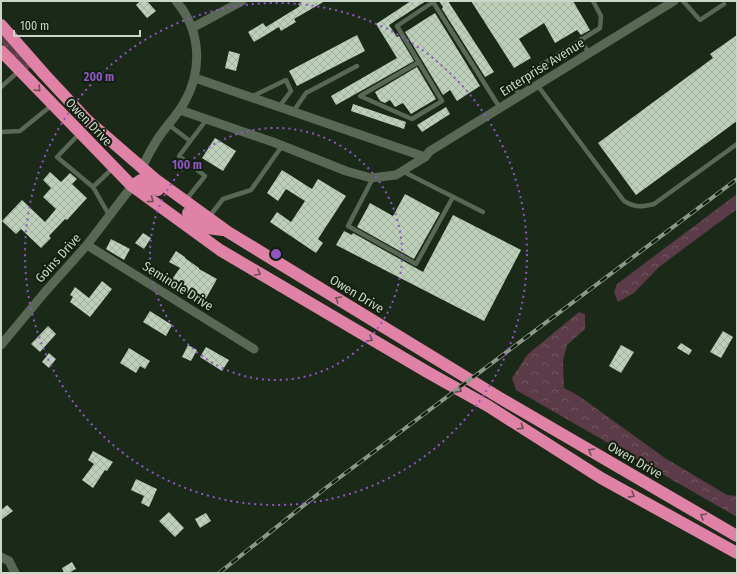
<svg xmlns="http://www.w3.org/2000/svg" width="738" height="574" viewBox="0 0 738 574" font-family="'Fira Sans Condensed',sans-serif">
<defs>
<pattern id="grass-tufts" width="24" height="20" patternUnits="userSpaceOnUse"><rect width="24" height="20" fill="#5a3b47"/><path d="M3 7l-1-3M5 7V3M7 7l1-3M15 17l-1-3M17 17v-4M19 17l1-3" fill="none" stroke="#705660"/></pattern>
<pattern id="forest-crowns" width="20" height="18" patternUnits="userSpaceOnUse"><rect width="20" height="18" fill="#5a3b47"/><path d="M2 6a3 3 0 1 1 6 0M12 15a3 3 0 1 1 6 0" fill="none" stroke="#705660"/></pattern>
<pattern id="building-cross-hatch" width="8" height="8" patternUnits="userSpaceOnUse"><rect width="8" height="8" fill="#bdcfb9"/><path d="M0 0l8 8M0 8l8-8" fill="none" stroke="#a3b2a0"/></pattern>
</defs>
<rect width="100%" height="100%" fill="#1b2918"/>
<!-- grass -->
<polygon fill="url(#grass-tufts)" points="1,34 31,67 27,71 1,42"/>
<!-- forest -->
<g fill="url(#forest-crowns)">
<polygon points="737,194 737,209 659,267 634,293 618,302 614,292 617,284"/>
<polygon points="579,312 585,314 585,329 567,345 563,361 564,388 579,396 665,458 727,495 737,496 737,517 516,390 512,378 528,354"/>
</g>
<!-- building -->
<g fill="url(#building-cross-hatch)">
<polygon points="140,1 147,1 156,11 147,18 136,5"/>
<polygon points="303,1 325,1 294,19 296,22 281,31 279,27 254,42 248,32 263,23 266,27 300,6 298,4"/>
<polygon points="411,1 426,1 389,25 397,37 399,36 414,61 336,105 331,96 397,58 376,24"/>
<polygon points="439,1 448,1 494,72 485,77 442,9 443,7"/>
<polygon points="471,1 573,1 590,30 581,35 577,30 555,43 544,23 519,39 531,58 514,68"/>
<polygon points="435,13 480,86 457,101 450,90 443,95 405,32"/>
<polygon points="357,35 365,51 297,86 289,71"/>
<polygon points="737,35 737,121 636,195 598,143 713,58 710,54"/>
<polygon points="229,51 240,54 236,71 225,68"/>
<polygon points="417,67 436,99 411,114 403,103 395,107 390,100 385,103 380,101 375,92"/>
<polygon points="353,104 406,122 404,129 351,111"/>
<polygon points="446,107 450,114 422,132 417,125"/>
<polygon points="215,138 236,151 223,171 202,158"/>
<polygon points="282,170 312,189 318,179 346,196 318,239 323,243 316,253 270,222 277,212 291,222 305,201 286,189 278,201 267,193"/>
<polygon points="50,172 61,182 70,173 77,179 72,184 87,198 67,220 65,219 49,236 51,238 41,248 21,229 16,234 2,221 22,200 45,222 56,209 43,197 51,188 43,180"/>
<polygon points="405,194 440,213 414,259 357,227 370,203 393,216"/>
<polygon points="453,215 521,250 484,321 336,245 344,231 352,235 353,233 423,272"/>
<polygon points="143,233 151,238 144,249 135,243"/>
<polygon points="111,239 130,249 124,260 106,249"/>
<polygon points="176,251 185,257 185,258 199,268 199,269 217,279 204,302 184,291 170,282 180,268 169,262"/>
<polygon points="102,281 112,289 90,317 70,302 73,297 70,295 75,287 89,298"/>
<polygon points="150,311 172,325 166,336 143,322"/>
<polygon points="48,326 56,334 40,352 31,344"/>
<polygon points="723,331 733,337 721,358 710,352"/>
<polygon points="681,343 692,350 689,355 677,348"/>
<polygon points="188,345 197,350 191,361 182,357"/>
<polygon points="621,345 634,352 621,373 609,366"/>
<polygon points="206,347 229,360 222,371 200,357"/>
<polygon points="129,348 150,361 145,369 140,366 136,373 120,363"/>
<polygon points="49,353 56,359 49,368 42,362"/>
<polygon points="93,451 113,462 107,471 105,470 93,488 82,480 94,464 88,460"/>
<polygon points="136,479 157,489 149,507 141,503 144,496 131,490"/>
<polygon points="7,505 13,511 1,520 1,510"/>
<polygon points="169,512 184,528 175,537 159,521"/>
<polygon points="206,513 211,521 200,528 195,519"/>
<polygon points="72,562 76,569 68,573 64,573 62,568"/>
</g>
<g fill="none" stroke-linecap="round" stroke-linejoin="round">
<!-- lane -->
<g stroke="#586854" stroke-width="4.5">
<polyline points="683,1 700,20 724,4"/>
<polyline points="581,39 589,54"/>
<polyline points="419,62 360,96 412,119 442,101 397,26 433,2 500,108"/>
<path d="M538,86L624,201C636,208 641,207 654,204L737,144"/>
<polyline points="1,87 20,70"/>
<polyline points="253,96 286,80 291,91 279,107"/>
<polyline points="520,96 513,83 600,28 601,16 593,1"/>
<polyline points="293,112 306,93 357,66"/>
<polyline points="169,125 190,141"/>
<polyline points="1,132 20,131 52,105"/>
<polyline points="79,134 57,157 93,187 113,168"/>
<polyline points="402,171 483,212"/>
<polyline points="373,178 348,226 416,264 453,197"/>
<polyline points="93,187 109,215"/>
<polyline points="185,201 205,176 179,156 207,119"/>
<polyline points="209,217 223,199 251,190 282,146"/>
</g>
<!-- street -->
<g stroke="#586854" stroke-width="9">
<polyline points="192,28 242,1"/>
<polyline points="195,78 425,157 430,151 674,1"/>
<polyline points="180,110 273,142 346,171 371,178 396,175 425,157"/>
<path d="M142,167C147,158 151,149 157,140C165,127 176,117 184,103C203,70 201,30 176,1"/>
<polyline points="87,245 254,349"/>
<polyline points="1,345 45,292 87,245 132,186"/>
<polyline points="1,557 9,561 15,573"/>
</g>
<!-- highway -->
<g stroke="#df82a6" stroke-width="12">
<polyline points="1,25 45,75 87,120 155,179 228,232 500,398 737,536"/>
<polyline points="1,51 132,186 220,250 429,373 488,406 601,478 737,553"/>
<polyline points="132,186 141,180 158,190"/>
<polyline points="188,213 207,228 223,230"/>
</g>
<!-- rail casing -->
<g stroke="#8d978a" stroke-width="4">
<polyline id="rail" points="219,573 323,490 737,179"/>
</g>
<!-- rail -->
<use href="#rail" stroke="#111f0f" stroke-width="2.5" stroke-dasharray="8" stroke-linecap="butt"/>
</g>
<!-- one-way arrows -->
<defs><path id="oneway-chevron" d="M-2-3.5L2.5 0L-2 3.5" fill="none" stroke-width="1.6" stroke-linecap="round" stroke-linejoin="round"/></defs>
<g stroke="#6e4c53">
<use href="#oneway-chevron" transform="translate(38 89) rotate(46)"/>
<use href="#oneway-chevron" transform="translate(151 200) rotate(36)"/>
<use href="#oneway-chevron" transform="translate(258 273) rotate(30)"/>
<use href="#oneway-chevron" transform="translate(338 299) rotate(-149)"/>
<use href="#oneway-chevron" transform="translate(370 339) rotate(30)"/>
<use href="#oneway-chevron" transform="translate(459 390) rotate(29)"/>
<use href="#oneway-chevron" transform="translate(521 427) rotate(32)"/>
<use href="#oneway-chevron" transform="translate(591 451) rotate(-150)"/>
<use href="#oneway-chevron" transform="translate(632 495) rotate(29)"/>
<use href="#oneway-chevron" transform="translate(703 516) rotate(-150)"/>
</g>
<!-- distance rings -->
<g fill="none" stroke="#8f56c2" stroke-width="2" stroke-dasharray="2 4">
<circle cx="276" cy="254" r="126"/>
<circle cx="276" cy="254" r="251"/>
</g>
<g text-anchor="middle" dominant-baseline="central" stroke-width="4" stroke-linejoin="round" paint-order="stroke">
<!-- street labels -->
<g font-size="13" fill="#ccd5ca" stroke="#111f0f">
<text transform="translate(542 67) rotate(-32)">Enterprise Avenue</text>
<text transform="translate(89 122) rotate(46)">Owen Drive</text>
<text transform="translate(58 258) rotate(-48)">Goins Drive</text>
<text transform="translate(178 286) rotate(32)">Seminole Drive</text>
<text transform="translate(357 294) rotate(31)">Owen Drive</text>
<text transform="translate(635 460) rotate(30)">Owen Drive</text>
</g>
</g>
<circle cx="276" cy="254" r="6" fill="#8f56c2" stroke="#111f0f" stroke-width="2"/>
<g font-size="12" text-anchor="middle" font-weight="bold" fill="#8f56c2" stroke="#111f0f" stroke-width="4" stroke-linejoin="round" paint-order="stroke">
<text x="99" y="81">200 m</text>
<text x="187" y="169">100 m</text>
</g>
<!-- border -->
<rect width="738" height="574" fill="none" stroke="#ccd5ca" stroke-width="4"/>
<!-- scale -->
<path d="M14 30v6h126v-6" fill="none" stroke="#ccd5ca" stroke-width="2"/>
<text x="20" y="30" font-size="12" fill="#ccd5ca" stroke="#111f0f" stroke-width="3" paint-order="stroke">100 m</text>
</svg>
